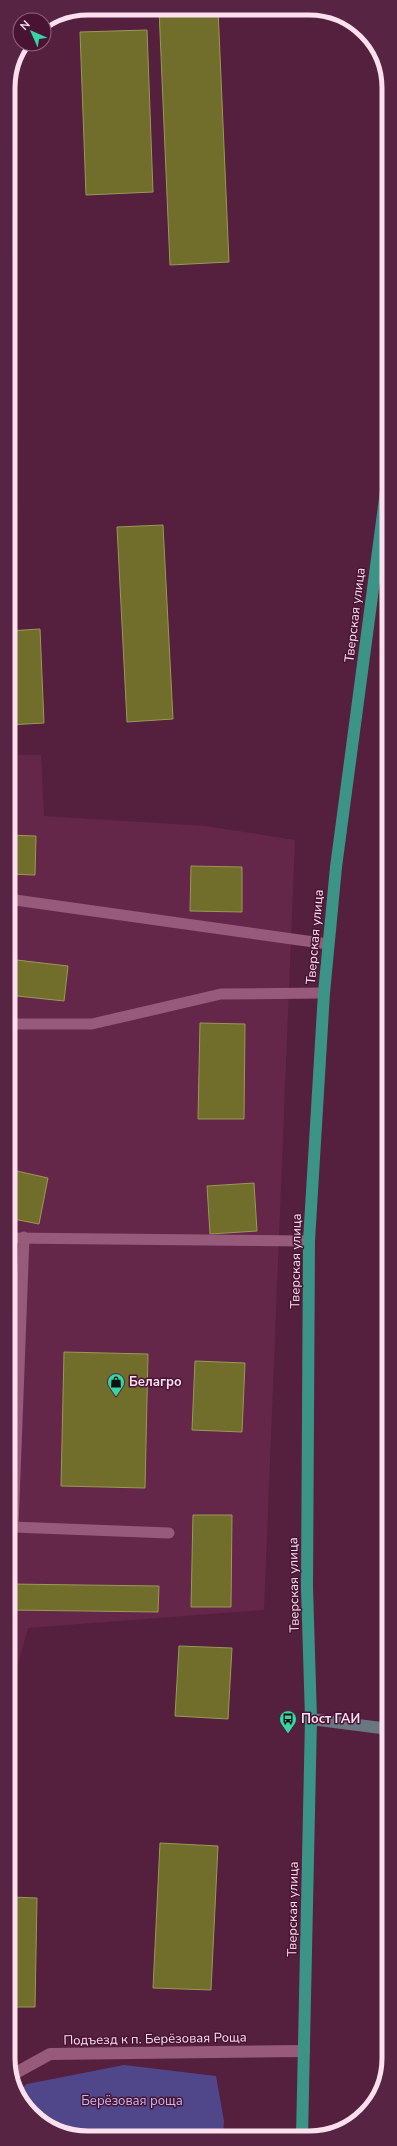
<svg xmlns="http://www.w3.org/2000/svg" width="397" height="2146" viewBox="0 0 397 2146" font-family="'Nunito Sans',sans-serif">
<rect width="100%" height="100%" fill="#551f3e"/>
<!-- built -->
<polygon fill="#642749" points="8,755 41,755 44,816 206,826 295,840 264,1610 28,1628 9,1696"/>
<!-- green -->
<polygon fill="#50468a" points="124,2065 216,2076 224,2121 223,2137 72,2136 28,2111 19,2090 27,2084"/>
<!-- building -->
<g fill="#706e2a" stroke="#9a9956">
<polygon points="159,9 218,9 229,262 170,265"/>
<polygon points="147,30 153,192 86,195 80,32"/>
<polygon points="163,525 173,719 127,722 117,527"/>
<polygon points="40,629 44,723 8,725 8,631"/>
<polygon points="8,835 36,836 35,875 8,874"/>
<polygon points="191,866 242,867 242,912 190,911"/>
<polygon points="8,959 68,966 64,1001 8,995"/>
<polygon points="200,1023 245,1024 244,1119 198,1119"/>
<polygon points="8,1169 48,1178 39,1224 8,1218"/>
<polygon points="254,1183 257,1231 210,1234 207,1186"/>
<polygon points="64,1352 148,1354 145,1488 61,1486"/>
<polygon points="195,1361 245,1363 242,1432 192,1430"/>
<polygon points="193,1515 232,1515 231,1607 191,1607"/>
<polygon points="9,1584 159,1586 158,1612 9,1610"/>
<polygon points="179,1646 232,1648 228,1719 175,1716"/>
<polygon points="160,1843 218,1846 211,1990 153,1988"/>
<polygon points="11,1897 37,1898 35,2007 9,2007"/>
</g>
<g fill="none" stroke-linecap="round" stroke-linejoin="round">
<!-- lane -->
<g stroke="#975a7a" stroke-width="11">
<polyline points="8,899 328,944"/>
<polyline points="8,1024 92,1024 221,994 324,993"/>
<polyline points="24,1237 13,1527 169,1533"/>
<polyline points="8,1238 309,1241"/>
</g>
<!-- street -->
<polyline stroke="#975a7a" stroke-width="12" points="12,2075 50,2054 304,2051"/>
<!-- secondary -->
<polyline stroke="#6a7780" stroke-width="12" points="311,1719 389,1729"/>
<!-- primary -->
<polyline stroke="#3c9486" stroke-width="12" points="302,2137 311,1719 307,1587 309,1241 324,993 336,867 388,476"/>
</g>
<!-- icons -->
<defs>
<g id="shop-pin" transform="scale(0.9)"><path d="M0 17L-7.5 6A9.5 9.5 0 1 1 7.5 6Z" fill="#39d4a5" stroke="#491434"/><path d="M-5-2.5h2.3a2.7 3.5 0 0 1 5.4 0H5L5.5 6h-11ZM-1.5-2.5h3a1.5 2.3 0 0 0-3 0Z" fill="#111"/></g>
<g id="bus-pin" transform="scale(0.9)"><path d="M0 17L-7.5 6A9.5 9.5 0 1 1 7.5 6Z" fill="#39d4a5" stroke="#491434"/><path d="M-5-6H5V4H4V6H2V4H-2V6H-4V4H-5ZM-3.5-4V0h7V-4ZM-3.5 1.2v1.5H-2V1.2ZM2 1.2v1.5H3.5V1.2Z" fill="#111"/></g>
</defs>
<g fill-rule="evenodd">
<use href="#shop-pin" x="116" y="1382"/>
<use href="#bus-pin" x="288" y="1719"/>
</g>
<g text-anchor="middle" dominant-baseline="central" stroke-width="3" stroke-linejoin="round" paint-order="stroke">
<!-- street labels -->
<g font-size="13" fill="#fde0ee" stroke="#491434">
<text transform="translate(355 615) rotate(-83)">Тверская улица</text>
<text transform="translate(315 937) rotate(-85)">Тверская улица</text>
<text transform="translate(296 1261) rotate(-89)">Тверская улица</text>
<text transform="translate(294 1585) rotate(-91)">Тверская улица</text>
<text transform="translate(293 1909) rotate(-89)">Тверская улица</text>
<text transform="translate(155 2039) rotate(-1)">Подъезд к п. Берёзовая Роща</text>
</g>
<!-- poi labels -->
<g font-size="13" font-weight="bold" fill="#fde0ee" stroke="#491434" text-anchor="start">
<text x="129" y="1382">Белагро</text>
<text x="301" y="1719">Пост ГАИ</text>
</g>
<!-- park labels -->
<g font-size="13" fill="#c0bdef" stroke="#491434">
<text x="132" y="2101">Берёзовая роща</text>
</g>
</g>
<!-- crop -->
<path d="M0 0H397V2146H0ZM88 15H309A73 73 0 0 1 382 88V2058A73 73 0 0 1 309 2131H88A73 73 0 0 1 15 2058V88A73 73 0 0 1 88 15Z" fill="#572443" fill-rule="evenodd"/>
<path fill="none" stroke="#fde0ee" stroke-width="5" d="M88 15H309A73 73 0 0 1 382 88V2058A73 73 0 0 1 309 2131H88A73 73 0 0 1 15 2058V88A73 73 0 0 1 88 15Z"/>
<!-- north arrow -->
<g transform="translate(32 32) rotate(315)"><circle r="19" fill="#491434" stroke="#91667e"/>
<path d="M0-3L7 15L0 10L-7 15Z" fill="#39d4a5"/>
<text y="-6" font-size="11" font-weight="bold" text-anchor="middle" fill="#fde0ee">N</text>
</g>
</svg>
